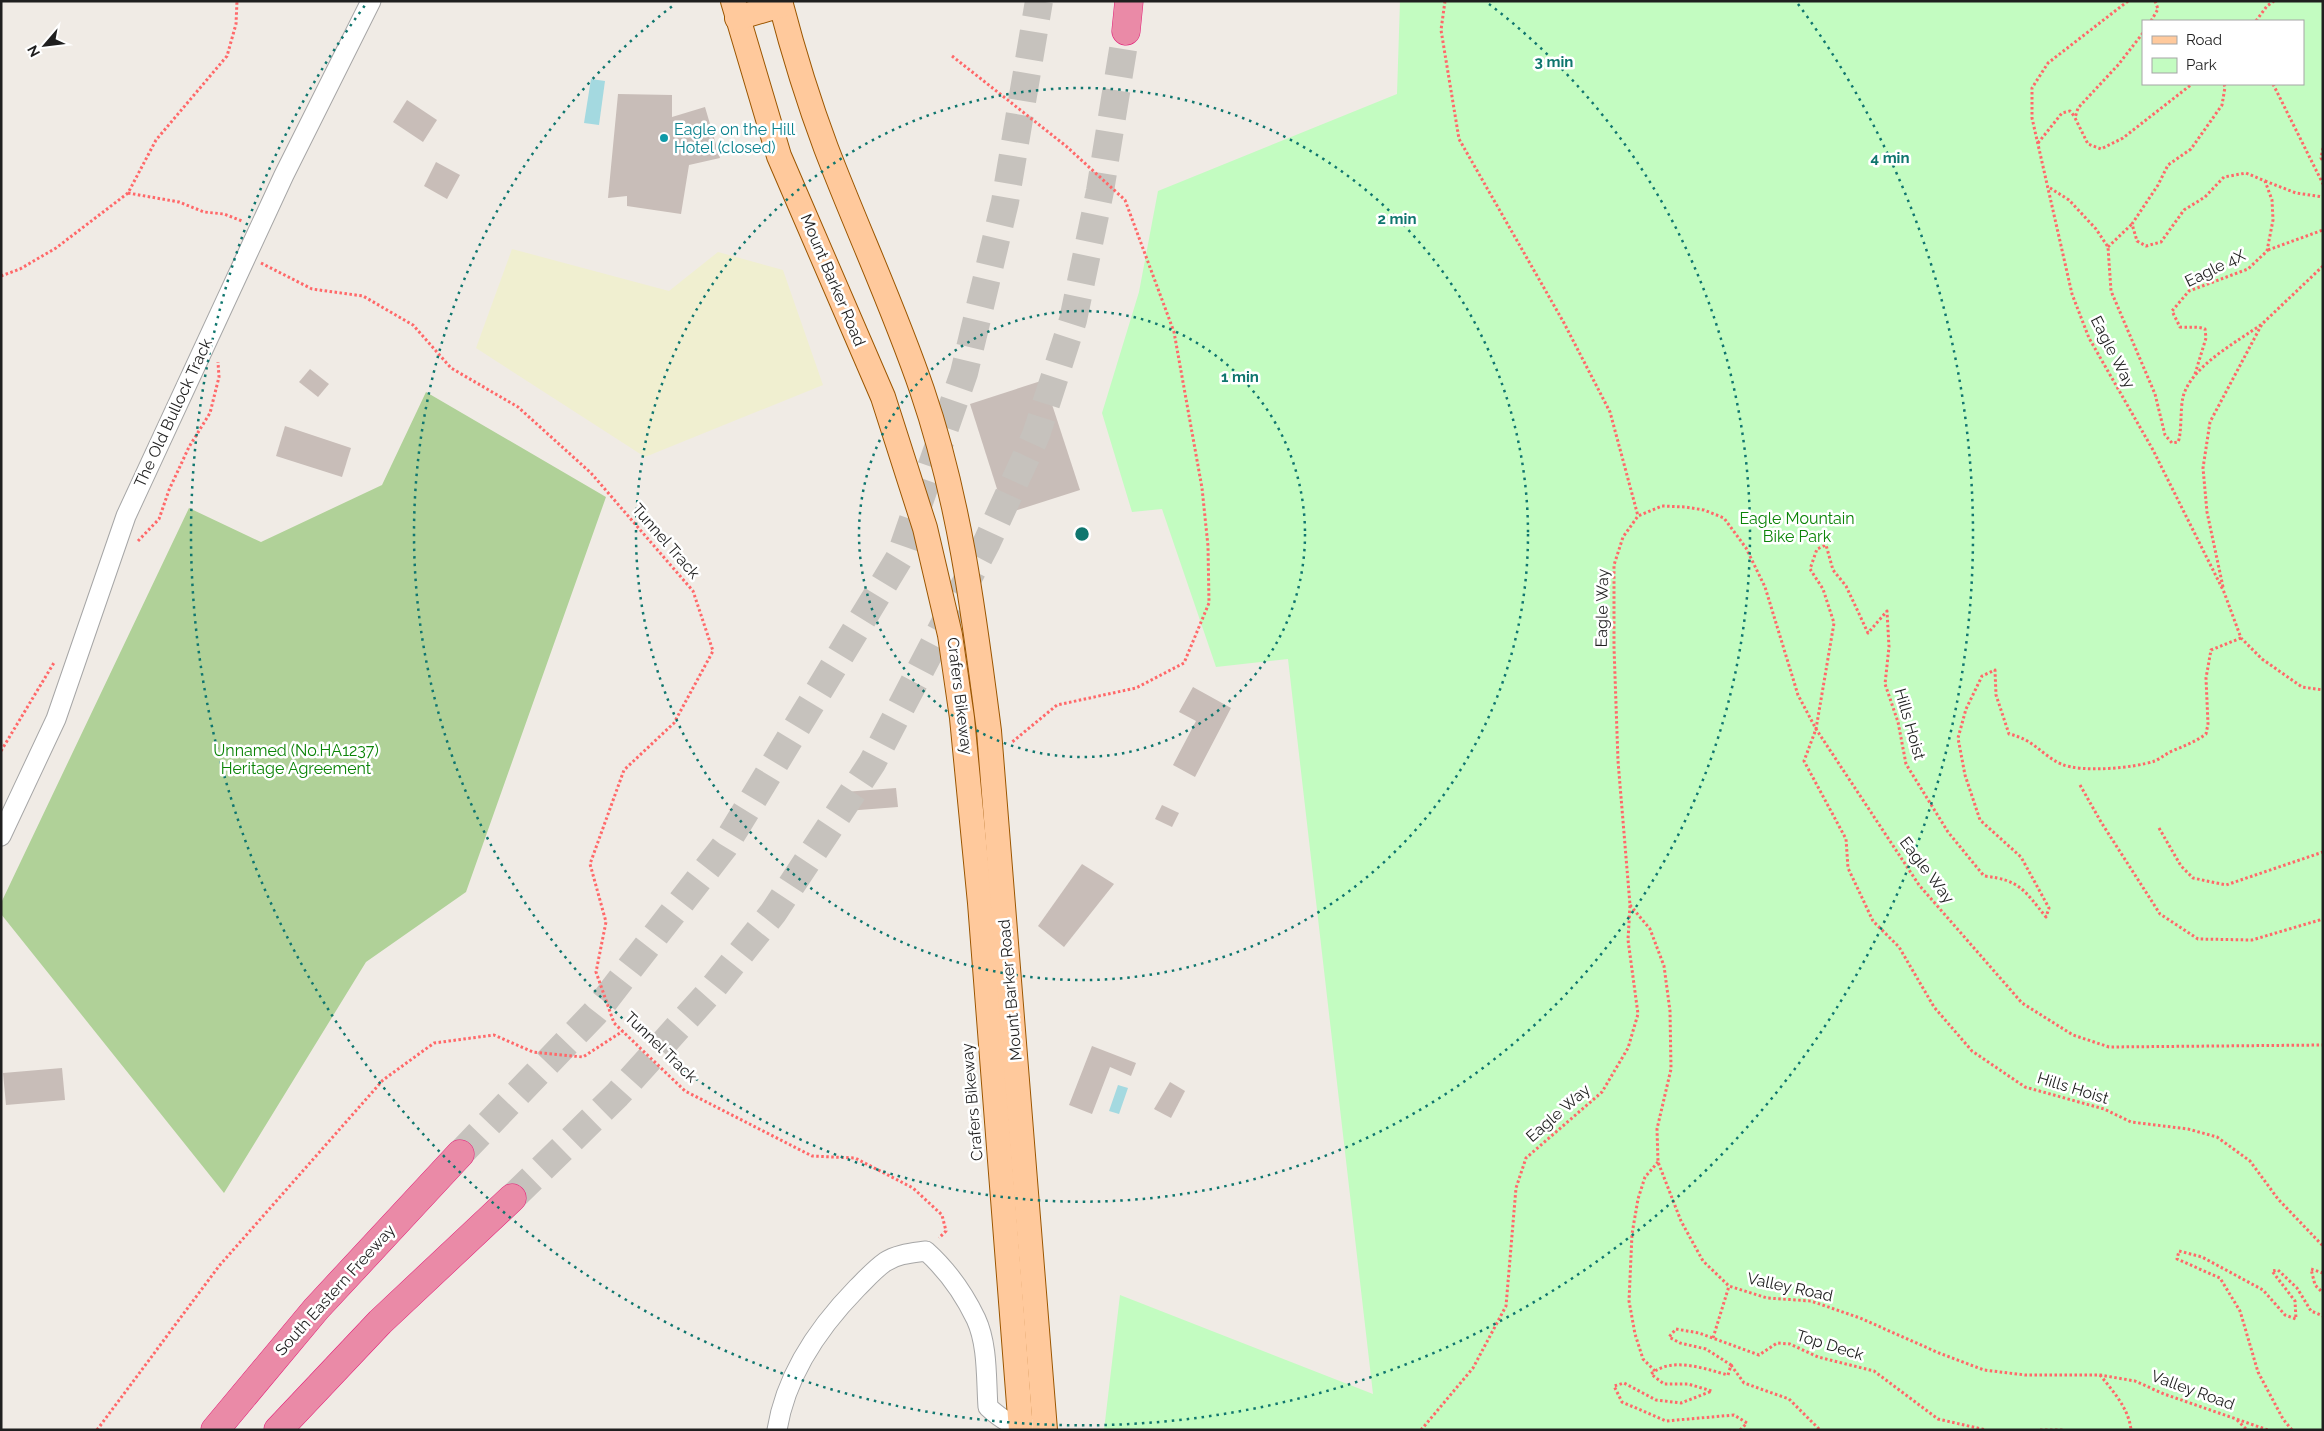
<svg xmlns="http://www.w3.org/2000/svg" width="2324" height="1431" viewBox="0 0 2324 1431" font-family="Raleway,sans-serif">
<rect width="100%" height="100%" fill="#f0ebe5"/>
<!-- farmland -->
<polygon fill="#f0efd0" points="512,249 669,291 718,252 783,270 823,385 645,457 476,348"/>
<!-- forest -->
<polygon fill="#b0d198" points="426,392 606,497 466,892 366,962 224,1193 1,914 1,903 189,508 261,542 382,485"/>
<!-- park -->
<path fill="#c3fcc1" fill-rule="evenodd" d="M1400,1H2323V1430H1104L1120,1295L1373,1394L1288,659L1216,667L1162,509L1132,512L1102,413L1139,292L1158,191L1397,94ZM2143,21H2303V84H2143Z"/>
<!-- water -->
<g fill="#a4d9e0">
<polygon points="591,79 605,81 599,125 584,123"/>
<polygon points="1118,1085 1128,1088 1119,1114 1109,1111"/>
</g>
<!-- building -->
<g fill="#c8bdb8">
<polygon points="618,94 672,95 672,117 705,107 720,158 689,165 681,214 627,206 627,196 608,198"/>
<polygon points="407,100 437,120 423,142 393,122"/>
<polygon points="436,162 460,175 447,199 424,186"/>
<polygon points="310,369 329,384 318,397 299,382"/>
<polygon points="1044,380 1080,490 1005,514 970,404"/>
<polygon points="285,426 351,448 342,477 276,456"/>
<polygon points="1193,687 1231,708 1195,777 1173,765 1196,721 1179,712"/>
<polygon points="896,788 898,807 846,811 844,792"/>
<polygon points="1162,805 1179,813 1172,827 1155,819"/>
<polygon points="1082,864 1114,884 1064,947 1038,926"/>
<polygon points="1092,1046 1136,1063 1131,1076 1110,1067 1092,1114 1069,1105"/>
<polygon points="62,1068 65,1100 6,1105 3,1073"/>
<polygon points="1170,1082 1185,1091 1171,1118 1154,1109"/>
</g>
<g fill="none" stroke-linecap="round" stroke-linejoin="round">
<!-- highway-tunnel -->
<g stroke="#c6c2bd" stroke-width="28" stroke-dasharray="28 14" stroke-linecap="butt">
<polyline points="460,1154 595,1013 724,847 900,557 964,373 1005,202 1039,1"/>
<polyline points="512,1198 617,1095 708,994 773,913 872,763 987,542 1036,435 1073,320 1100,191 1126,31"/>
</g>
<!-- minor casing -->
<g stroke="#a6a6a6" stroke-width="21">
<g id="minor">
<polyline points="1,836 56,719 126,516 284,175 371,1"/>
<path d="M777,1430C786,1374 819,1327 857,1288C866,1279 875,1269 885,1262C897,1254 912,1253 926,1251C946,1269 964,1294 976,1319C988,1345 986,1379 988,1407C1001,1419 1013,1427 1031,1428"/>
</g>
</g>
<!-- major casing -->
<g stroke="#9b5600" stroke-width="26">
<g id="major">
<polyline points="733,1 779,156 883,397 925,528 950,635 962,718 980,903 1021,1430"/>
<path d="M780,1C793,51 808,100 826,148C857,229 894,308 922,390C960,501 974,615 989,731L1045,1430"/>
<polyline points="737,18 781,5"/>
</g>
</g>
<!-- highway casing -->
<g stroke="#e21f78" stroke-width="29">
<g id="highway">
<polyline points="1126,31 1129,1"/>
<polyline points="215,1430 316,1309 460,1154"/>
<polyline points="278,1430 380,1322 512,1198"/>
</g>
</g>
<!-- path -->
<g stroke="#ff6869" stroke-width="3" stroke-dasharray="2.5 2.5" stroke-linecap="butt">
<polyline points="1445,1 1441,30 1459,139 1564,323 1610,412 1638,516"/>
<polyline points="2128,1 2048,63 2032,88 2032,118 2072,294 2089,338 2153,450 2224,592 2241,638 2262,659 2302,687 2323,690"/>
<polyline points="2151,21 2158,9 2155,1"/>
<polyline points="2256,21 2267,6 2274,1"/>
<polyline points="2143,33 2118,65 2078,108 2075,118 2088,144 2101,149 2123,138 2192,84"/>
<polyline points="952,56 1066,146 1125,200 1174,332 1202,488 1208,546 1209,603 1184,663 1136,688 1057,705 1011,743"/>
<polyline points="2273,84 2323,184"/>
<polyline points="2038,143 2062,113 2070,111 2075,117"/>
<polyline points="2323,148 2321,158 2323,161"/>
<polyline points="2265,181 2296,193 2323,197"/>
<path d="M2050,188L2069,200L2096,229L2108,247L2111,291L2155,394L2165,435L2172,443L2178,442C2182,433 2180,410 2183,397C2191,366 2237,342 2262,324"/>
<polyline points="128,193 179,202 204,212 224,214 242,221"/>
<polyline points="2108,247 2132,224"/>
<polyline points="2268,250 2323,230"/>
<polyline points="261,263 312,289 363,296 413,325 451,368 518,407 591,473 693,591 713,651 674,723 624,770 590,864 606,922 596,972 614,1023 685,1091 812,1156 855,1158 913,1188 942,1215 946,1231 939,1238"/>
<polyline points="1,276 20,269 56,248 128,193 156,140 227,56 236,24 237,1"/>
<path d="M2195,374L2206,338L2205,329C2197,326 2189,328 2180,327L2172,311L2189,291L2248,269L2267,251L2273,220L2272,200L2265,181L2246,173L2224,177L2205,197L2184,210L2161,242L2146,246L2137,241L2132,224L2158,185L2168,165L2191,149L2222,105L2225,87L2224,84"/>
<polyline points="138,541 159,519 169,490 189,447 210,413 219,377 218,362"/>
<polyline points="2223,587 2207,512 2203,468 2210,422 2262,324 2323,266"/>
<path d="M2241,638L2211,650L2206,678L2208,724L2206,734C2195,742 2184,746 2172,751C2166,754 2161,758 2155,761C2134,768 2082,773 2061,764C2040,754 2035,740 2009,734L1996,695L1995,670L1982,676L1966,709L1958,738L1965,775L1980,820L2021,857L2049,908L2046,917C2024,890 2020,880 1984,876L1948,832L1906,764L1898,722L1885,684L1889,647L1887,611L1868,633L1846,586L1833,570L1826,545L1817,549L1810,569L1823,589L1834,623L1816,729L1804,761L1846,839L1848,868L1873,921L1899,947L1934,1007L1972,1051L2025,1087L2104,1109L2131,1122L2188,1129L2217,1137L2250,1161L2278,1199L2323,1246"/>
<polyline points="1,751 55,661"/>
<polyline points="2080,785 2101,822 2160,914 2198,939 2252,940 2323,919"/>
<polyline points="2159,828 2181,866 2193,878 2226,885 2323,852"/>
<polyline points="1630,905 1650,929 1664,966 1670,1011 1671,1069 1657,1129 1658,1162 1681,1221 1703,1261 1729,1286 1767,1298 1811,1301 1860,1318 1939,1353 1984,1370 2025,1375 2100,1375 2135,1381 2164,1394 2268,1430"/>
<polyline points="2323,1273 2311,1269 2315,1285 2323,1293"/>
<polyline points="1713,1338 1729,1286"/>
<polyline points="1731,1365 1744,1383 1789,1399 1820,1430"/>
<polyline points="1655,1371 1643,1359 1635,1334 1629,1301 1632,1234 1638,1199 1645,1177 1658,1162"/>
<path d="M2100,1375C2113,1391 2129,1409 2131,1430"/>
<polyline points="2237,1420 2247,1430"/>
<polyline points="97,1430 219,1266 383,1080 434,1043 494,1035 533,1052 583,1057 623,1031"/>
<polyline points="1421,1430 1473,1368 1506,1306 1516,1188 1526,1158 1602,1092 1628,1048 1638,1014 1628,940 1630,905 1618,761 1614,647 1614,565 1623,537 1638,516 1662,506 1685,507 1704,510 1724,518 1746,548 1765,587 1798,695 1816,729 1919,885 2022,1003 2073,1035 2109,1047 2323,1045"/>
<path d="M1740,1430L1747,1423L1734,1415L1666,1421L1622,1402L1614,1386L1624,1383L1656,1400L1681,1403L1712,1391L1688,1384H1664L1651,1374C1672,1356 1705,1369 1728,1375L1731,1365L1706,1349L1680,1343L1669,1337L1676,1329L1699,1333L1759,1355L1777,1343L1790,1344L1818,1357L1874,1371L1938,1419L1986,1430"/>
<polyline points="2040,1430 2063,1430"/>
<polyline points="2292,1430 2283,1419 2258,1372 2240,1311 2220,1278 2177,1259 2179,1251 2202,1257 2263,1290 2285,1315 2296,1319 2295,1301 2272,1271 2278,1270 2297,1288 2311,1311 2323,1316"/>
</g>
<!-- minor -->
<use href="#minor" stroke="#fff" stroke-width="19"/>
<!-- major -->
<use href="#major" stroke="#ffc99c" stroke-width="24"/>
<!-- highway -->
<use href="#highway" stroke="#ea8aa7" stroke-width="28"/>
</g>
<!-- distance rings -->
<g fill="none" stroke="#0f766e" stroke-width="2.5" stroke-dasharray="2.5 5">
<circle cx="1082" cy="534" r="223"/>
<circle cx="1082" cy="534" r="446"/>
<path d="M1489 4A668 668 0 1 1 675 4"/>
<path d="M1798 4A891 891 0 1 1 366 4"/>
</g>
<!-- markers -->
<circle fill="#0f9aa8" stroke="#fff" stroke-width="2" cx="664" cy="138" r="5"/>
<g text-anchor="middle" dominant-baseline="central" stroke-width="5" stroke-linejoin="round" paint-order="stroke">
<!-- culture labels -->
<g font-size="16" fill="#0d838f" stroke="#fff" text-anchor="start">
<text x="674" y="129">Eagle on the Hill<tspan x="674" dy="18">Hotel (closed)</tspan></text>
</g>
<!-- street labels -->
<g font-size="16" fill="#1f1f1f" stroke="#fff">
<text transform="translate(2215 268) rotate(-26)">Eagle 4X</text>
<text transform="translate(833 280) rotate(67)">Mount Barker Road</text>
<text transform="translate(2113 352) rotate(63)">Eagle Way</text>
<text transform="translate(173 413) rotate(-65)">The Old Bullock Track</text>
<text transform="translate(666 541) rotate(49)">Tunnel Track</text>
<text transform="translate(1602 608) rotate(-89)">Eagle Way</text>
<text transform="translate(960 696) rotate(83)">Crafers Bikeway</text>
<text transform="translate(1910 724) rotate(74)">Hills Hoist</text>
<text transform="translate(1927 870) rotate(53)">Eagle Way</text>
<text transform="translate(1010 990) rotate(-95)">Mount Barker Road</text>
<text transform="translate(661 1047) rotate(44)">Tunnel Track</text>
<text transform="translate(2073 1088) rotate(17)">Hills Hoist</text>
<text transform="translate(972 1102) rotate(-95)">Crafers Bikeway</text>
<text transform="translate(1558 1113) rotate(-41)">Eagle Way</text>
<text transform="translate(1790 1287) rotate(12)">Valley Road</text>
<text transform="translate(335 1290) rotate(-48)">South Eastern Freeway</text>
<text transform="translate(1830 1345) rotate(17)">Top Deck</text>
<text transform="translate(2193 1390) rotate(20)">Valley Road</text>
</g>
<!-- park labels -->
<g font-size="16" fill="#0b8407" stroke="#fff">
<text x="1797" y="518">Eagle Mountain<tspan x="1797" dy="18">Bike Park</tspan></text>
<text x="296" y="750">Unnamed (No.HA1237)<tspan x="296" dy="18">Heritage Agreement</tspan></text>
</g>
</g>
<circle cx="1082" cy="534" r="8" fill="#0f766e" stroke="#fff" stroke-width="2.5"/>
<g font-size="15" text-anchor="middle" font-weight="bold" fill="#0f766e" stroke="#fff" stroke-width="5" stroke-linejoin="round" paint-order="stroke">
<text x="1554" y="67">3 min</text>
<text x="1890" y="163">4 min</text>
<text x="1397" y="224">2 min</text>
<text x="1240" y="382">1 min</text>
</g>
<!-- border -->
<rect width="2324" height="1431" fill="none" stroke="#1f1f1f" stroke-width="5"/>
<!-- legend -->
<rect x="2142" y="20" width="162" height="65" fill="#ffffff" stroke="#a5a5a5"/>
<rect x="2152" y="36" width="25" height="8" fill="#ffc99c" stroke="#a5a5a5"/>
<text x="2186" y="45" font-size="15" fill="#1f1f1f">Road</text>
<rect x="2152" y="58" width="25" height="15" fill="#c3fcc1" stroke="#a5a5a5"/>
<text x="2186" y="70" font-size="15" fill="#1f1f1f">Park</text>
<!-- north arrow -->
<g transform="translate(45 45) rotate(242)" stroke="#ffffff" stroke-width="4" paint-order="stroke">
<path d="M0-4L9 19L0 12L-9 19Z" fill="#1f1f1f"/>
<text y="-8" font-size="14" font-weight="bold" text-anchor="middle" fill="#1f1f1f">N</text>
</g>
</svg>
